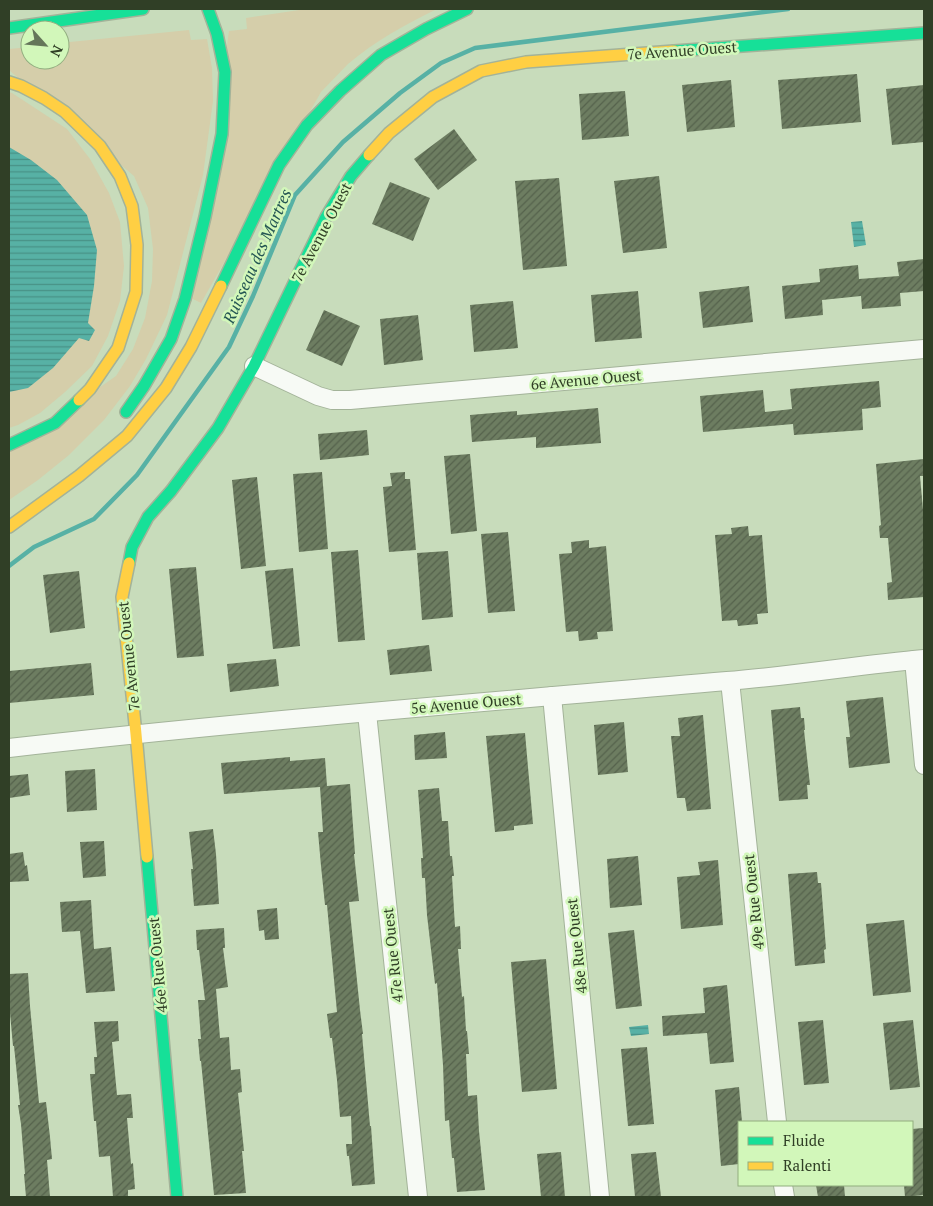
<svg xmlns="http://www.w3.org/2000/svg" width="933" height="1206" viewBox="0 0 933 1206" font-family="'PT Serif',serif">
<defs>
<pattern id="water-rules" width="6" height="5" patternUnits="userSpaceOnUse" patternTransform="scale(1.25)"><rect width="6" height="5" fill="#57b1a5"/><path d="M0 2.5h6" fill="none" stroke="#489186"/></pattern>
<pattern id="building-hatch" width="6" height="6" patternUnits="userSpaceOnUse" patternTransform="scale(1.25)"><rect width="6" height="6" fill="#6d7d61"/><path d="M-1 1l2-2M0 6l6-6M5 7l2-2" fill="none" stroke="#55624c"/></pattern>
</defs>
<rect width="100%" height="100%" fill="#c8dcbb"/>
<!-- grass -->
<g fill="#d5ceaa">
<path d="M306,9H437C406,24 375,41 348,64C339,73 330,83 321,92L201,303L193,299L229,31L247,29L246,18Z"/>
<polygon points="189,30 191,40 207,39 212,68 213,101 203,175 167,315 146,359 130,386 104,420 69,455 38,480 9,500 9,451 116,376 133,349 145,318 152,281 153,249 148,208 134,176 9,70 9,49 30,47 30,60 60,60 60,43"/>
<polygon points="9,92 12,93 67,129 90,159 109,193 120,222 124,266 120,301 108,336 92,366 65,392 40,413 18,425 9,428"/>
</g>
<!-- water -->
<g fill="url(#water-rules)">
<polygon points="9,147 31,160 57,180 87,215 97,250 94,286 88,323 95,330 89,341 79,338 53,368 28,388 9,392"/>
<polygon points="862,221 866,245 854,247 851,222"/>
<polygon points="648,1025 649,1034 631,1036 629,1027"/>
</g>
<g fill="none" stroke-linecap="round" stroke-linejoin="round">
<!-- stream -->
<polyline stroke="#57b1a5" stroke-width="4.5" points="9,566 34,547 94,519 137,475 229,347 253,296 295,195 343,142 400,93 441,63 475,48 788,9"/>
</g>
<!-- building -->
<g fill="url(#building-hatch)">
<polygon points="857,74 861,122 782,129 778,80"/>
<polygon points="731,80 735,127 687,132 682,85"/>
<polygon points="924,85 924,142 892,145 886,89"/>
<polygon points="625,91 629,136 582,140 579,94"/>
<polygon points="454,129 477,160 438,190 414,159"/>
<polygon points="659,176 667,248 623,253 614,181"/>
<polygon points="559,178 567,266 523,270 515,181"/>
<polygon points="390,182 430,198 413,241 372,224"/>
<polygon points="924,259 924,291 900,293 901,306 862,309 861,296 822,300 823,315 785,319 782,286 820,282 819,269 858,265 859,279 899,276 897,262"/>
<polygon points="749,286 753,322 703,328 699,292"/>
<polygon points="638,291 642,338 595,342 591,295"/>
<polygon points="513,301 518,348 474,352 470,305"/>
<polygon points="324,310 360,326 342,366 306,350"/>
<polygon points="418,315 423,360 384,365 380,319"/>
<polygon points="879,381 881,407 862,409 863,430 794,435 793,424 703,432 700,396 763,390 765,412 792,409 790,389"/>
<polygon points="598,408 601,443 536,448 536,437 472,442 470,415 517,411 517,415"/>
<polygon points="367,430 369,455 320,460 318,434"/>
<polygon points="470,454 477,531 451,534 444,456"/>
<polygon points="924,459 924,476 920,476 924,521 924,597 888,600 887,583 892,582 888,538 880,538 879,526 881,525 876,464"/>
<polygon points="322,472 328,549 299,552 293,474"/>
<polygon points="405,472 405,479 410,479 416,550 389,552 383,487 392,486 390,473"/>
<polygon points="257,477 266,566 241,569 232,480"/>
<polygon points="748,526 749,536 762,535 768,613 757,614 758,624 738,626 737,620 722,621 715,535 732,534 731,528"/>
<polygon points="508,532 515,611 488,613 481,534"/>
<polygon points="589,540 589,548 606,546 613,631 597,632 598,639 579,641 578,631 566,632 559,554 572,553 571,542"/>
<polygon points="358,550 365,640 338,642 331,552"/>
<polygon points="448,551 453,617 422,620 417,553"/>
<polygon points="196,567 204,656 177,658 169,569"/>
<polygon points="293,568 300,646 273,649 265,571"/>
<polygon points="79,571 85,628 50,633 43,575"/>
<polygon points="429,645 432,671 390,675 387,650"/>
<polygon points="276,659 279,686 230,692 227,664"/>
<polygon points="91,663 94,695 9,703 9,671"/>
<polygon points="883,697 890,763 849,768 846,737 850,737 846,701"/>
<polygon points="800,707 801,718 804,718 805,730 804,730 810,785 807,785 808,799 779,801 771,710"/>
<polygon points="703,715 711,809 687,811 685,798 677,798 671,736 680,736 678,718"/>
<polygon points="624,722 628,772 598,775 594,725"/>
<polygon points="445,732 447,758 415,760 414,735"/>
<polygon points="525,733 533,824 514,826 514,830 495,832 486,736"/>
<polygon points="290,757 290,761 325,758 327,786 350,784 355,854 354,854 359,901 349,902 360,1010 363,1034 362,1034 370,1126 371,1126 375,1184 352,1186 349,1156 347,1156 346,1144 352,1144 351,1116 340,1117 337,1080 332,1038 330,1038 327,1014 337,1012 327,905 325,905 321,866 318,832 323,832 320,787 224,794 221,763"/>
<polygon points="95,769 97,810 67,812 65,771"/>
<polygon points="28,774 30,795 9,798 9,776"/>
<polygon points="439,788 442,821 448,821 450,856 452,856 454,876 452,876 455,927 460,926 461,949 458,949 462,997 464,996 466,1031 467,1031 469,1054 466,1054 468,1096 477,1095 479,1131 485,1190 457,1192 454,1158 452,1158 449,1120 445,1121 443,1065 437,983 435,984 427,915 425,878 422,878 421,858 423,858 418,790"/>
<polygon points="213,829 216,854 219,904 194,906 191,869 193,869 189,832"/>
<polygon points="104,841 106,876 83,878 80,842"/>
<polygon points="23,852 25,866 27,865 29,881 9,882 9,854"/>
<polygon points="638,856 642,905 610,908 607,859"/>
<polygon points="718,860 723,925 681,929 677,877 700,875 698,862"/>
<polygon points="817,872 818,883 821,883 826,949 824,950 825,963 795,966 788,874"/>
<polygon points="91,900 94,949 111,947 115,991 86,993 80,931 62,932 60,902"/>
<polygon points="277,908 279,939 265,940 264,930 259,931 257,910"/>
<polygon points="904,920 911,992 873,996 866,924"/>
<polygon points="224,928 225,948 223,948 228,987 216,989 220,1038 229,1037 231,1070 240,1069 242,1092 238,1093 244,1151 242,1151 246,1193 214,1195 201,1061 200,1061 198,1039 201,1039 198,1000 205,1000 199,950 197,950 196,930"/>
<polygon points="634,930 642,1006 616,1009 608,933"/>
<polygon points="546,959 557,1089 522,1092 511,962"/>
<polygon points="28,973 30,1006 39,1103 46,1102 50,1137 52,1159 47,1160 50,1197 26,1197 24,1174 25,1174 21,1124 18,1105 20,1105 14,1046 13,1046 9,1002 9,974"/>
<polygon points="727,985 734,1062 710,1064 707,1033 663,1036 662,1016 705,1013 703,988"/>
<polygon points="823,1020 829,1083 804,1085 798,1022"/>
<polygon points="913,1020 920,1087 890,1090 883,1023"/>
<polygon points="118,1021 119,1041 112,1042 117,1095 131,1094 133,1118 127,1118 131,1164 133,1163 135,1189 128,1190 128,1196 113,1197 110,1156 99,1157 96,1121 94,1121 90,1074 95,1074 94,1057 97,1057 94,1022"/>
<polygon points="647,1047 654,1124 628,1126 621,1049"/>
<polygon points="739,1087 742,1122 739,1122 739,1164 721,1166 715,1090"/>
<polygon points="923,1128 924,1142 924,1195 905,1197 904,1185 912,1185 912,1129"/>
<polygon points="561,1152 565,1197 541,1197 537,1154"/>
<polygon points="656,1152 661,1197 635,1197 631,1154"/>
<polygon points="816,1185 844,1185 845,1197 818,1197"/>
</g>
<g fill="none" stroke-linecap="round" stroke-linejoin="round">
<!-- street casing -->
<g stroke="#a3b399" stroke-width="20">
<g id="street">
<polyline points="254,366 318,396 332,400 350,400 924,349"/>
<polyline points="914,660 924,765"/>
<polyline points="730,681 777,1122"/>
<polyline points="552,696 600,1197"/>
<polyline points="367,713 418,1197"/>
<path d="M9,748C248,721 487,702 727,681C793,676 858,665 924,659"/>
<polyline points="783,1185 785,1197"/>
</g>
</g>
<!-- fast casing -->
<g stroke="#a3b399" stroke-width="14">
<g id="fast">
<polyline points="9,28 143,9"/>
<polyline points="674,51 924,33"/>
<polyline points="221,286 279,165 307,125 340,91 381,55 426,29 467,9"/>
<polyline points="126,412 144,386 171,339 185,299 205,217 222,134 225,72 217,34 208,9"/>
<polyline points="9,445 55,423 79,400"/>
<polyline points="129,563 132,547 148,517 171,491 218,428 254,366 326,217 351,176 369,155"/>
<polyline points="147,857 177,1197"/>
</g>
</g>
<!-- slow casing -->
<g stroke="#a3b399" stroke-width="14">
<g id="slow">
<polyline points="9,82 21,86 44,98 65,112 100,146 120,176 132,206 137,245 136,292 118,348 90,389 79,400"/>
<polyline points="369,155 389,133 433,97 481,71 526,62 674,51"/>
<polyline points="9,527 79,476 127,436 166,388 191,347 221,286"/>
<polyline points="129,563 122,597 136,734 147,857"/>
</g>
</g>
<!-- street -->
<use href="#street" stroke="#f7faf5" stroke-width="18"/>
<!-- fast -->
<use href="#fast" stroke="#16e098" stroke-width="11"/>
<!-- slow -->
<use href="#slow" stroke="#ffcf43" stroke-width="11"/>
</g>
<g text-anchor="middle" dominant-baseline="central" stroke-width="5" stroke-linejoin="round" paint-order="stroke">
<!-- street labels -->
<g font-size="15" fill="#303f26" stroke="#d2f7ba">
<text transform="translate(682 50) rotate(-4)">7e Avenue Ouest</text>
<text transform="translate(321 232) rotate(-62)">7e Avenue Ouest</text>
<text transform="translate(586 379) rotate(-5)">6e Avenue Ouest</text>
<text transform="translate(128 656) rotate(-96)">7e Avenue Ouest</text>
<text transform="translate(466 703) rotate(-5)">5e Avenue Ouest</text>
<text transform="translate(753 902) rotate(-96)">49e Rue Ouest</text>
<text transform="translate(576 946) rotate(-96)">48e Rue Ouest</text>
<text transform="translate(392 955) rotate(-96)">47e Rue Ouest</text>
<text transform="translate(157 965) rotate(-95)">46e Rue Ouest</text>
</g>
<!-- water labels -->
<g font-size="16" font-style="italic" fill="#245553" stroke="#d2f7ba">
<text transform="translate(257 256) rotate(-66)">Ruisseau des Martres</text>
</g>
</g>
<!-- border -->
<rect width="933" height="1206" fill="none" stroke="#303f26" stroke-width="20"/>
<!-- legend -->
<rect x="738" y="1121" width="175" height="65" fill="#d2f7ba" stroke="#91ad7f"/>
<rect x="748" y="1137" width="25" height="8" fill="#16e098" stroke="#91ad7f"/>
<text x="783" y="1146" font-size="15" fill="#303f26">Fluide</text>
<rect x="748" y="1162" width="25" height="8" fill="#ffcf43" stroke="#91ad7f"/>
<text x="783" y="1171" font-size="15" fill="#303f26">Ralenti</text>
<!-- north arrow -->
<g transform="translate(45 45) rotate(117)"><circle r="24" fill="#d2f7ba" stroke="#91ad7f"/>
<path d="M0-4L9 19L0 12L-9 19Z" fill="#65765a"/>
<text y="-8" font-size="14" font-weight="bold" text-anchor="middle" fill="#303f26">N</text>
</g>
</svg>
